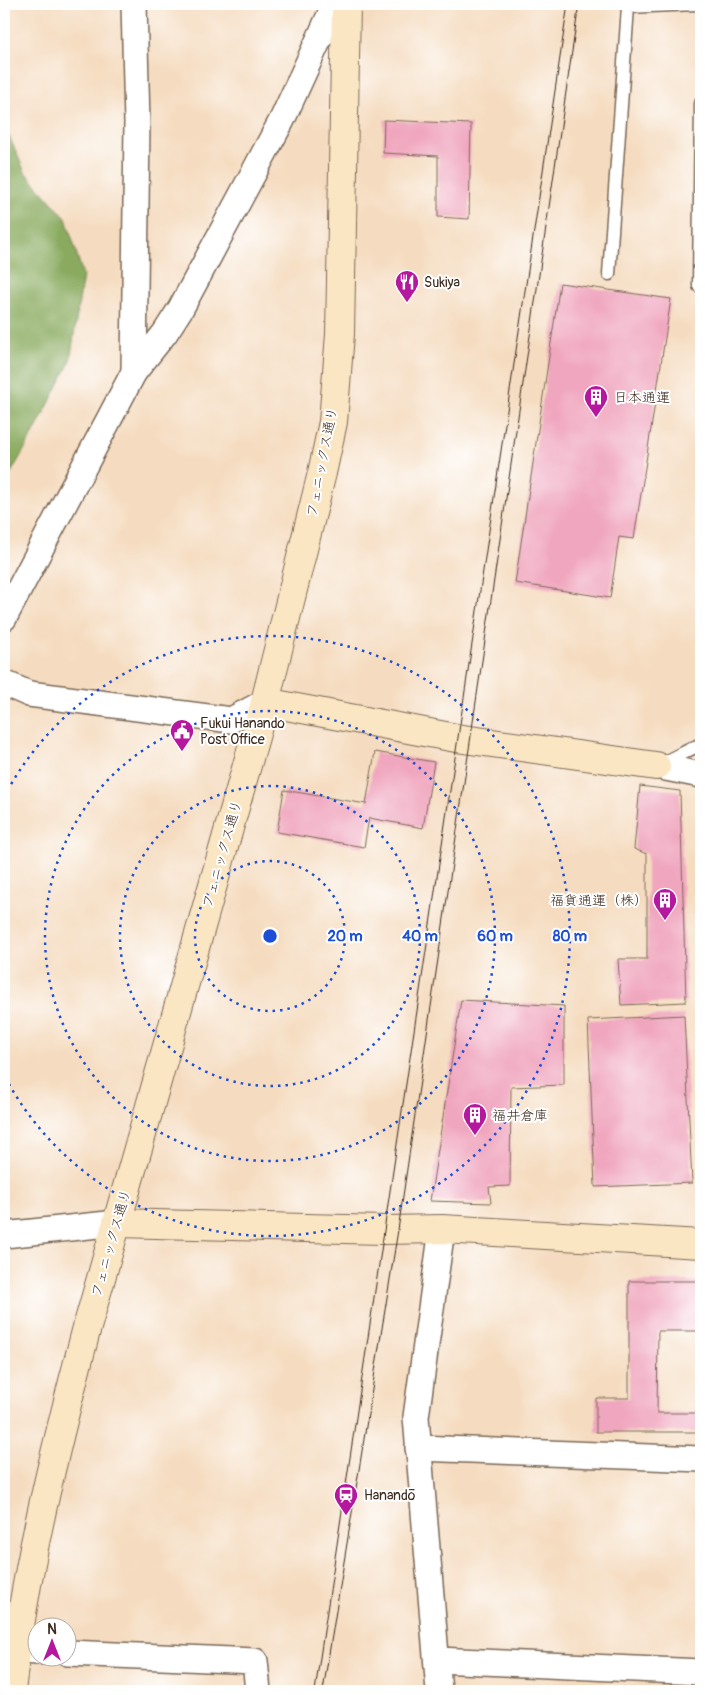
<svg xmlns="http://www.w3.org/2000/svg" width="705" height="1695" viewBox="0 0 705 1695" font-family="Pangolin,'Klee One',sans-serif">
<rect width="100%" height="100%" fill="#fff"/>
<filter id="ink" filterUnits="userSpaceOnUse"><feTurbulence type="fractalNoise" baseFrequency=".02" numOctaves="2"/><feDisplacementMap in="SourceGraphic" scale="10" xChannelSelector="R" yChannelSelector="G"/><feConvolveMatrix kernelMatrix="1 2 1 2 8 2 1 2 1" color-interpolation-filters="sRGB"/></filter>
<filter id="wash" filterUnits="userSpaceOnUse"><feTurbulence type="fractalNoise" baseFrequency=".0096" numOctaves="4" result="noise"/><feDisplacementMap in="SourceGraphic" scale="20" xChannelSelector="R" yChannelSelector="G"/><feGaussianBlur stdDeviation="1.12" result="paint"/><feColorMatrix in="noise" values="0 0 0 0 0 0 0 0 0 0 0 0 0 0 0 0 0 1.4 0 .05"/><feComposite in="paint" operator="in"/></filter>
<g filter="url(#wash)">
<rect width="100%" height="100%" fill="#f5dcc0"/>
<!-- forest -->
<polygon fill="#89aa5f" stroke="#626a3e" points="4,125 25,172 66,218 83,275 70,362 35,431 4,485"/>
<g id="blocks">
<!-- building -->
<g fill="#f0a6be">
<polygon points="384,120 471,124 469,219 438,217 438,156 383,153"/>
<polygon points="560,283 671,299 634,539 619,537 610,598 515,583"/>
<polygon points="375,752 434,762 423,828 369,818 364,847 277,832 284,790 366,804"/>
<polygon points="640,786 680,791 686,1002 621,1005 618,959 647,959 647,854 634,849"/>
<polygon points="461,1000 564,1006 564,1085 511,1087 510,1186 489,1187 491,1203 430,1201"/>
<polygon points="684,1015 692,1183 595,1187 588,1020"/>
<polygon points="629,1281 701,1281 701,1331 658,1331 657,1413 701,1413 701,1432 596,1432 596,1398 629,1398"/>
</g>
</g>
</g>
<g filter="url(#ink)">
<use href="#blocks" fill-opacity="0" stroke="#7c6857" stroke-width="1"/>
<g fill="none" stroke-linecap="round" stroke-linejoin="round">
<!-- lane casing -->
<g stroke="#7c6857" stroke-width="15">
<g id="lane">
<polyline points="609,274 628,7 696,4"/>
<polyline points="699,286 701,103"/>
<polyline points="661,764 701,744"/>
</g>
</g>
<!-- street casing -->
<g stroke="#7c6857" stroke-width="28">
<g id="street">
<polyline points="134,372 137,123 134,4"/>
<polyline points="4,618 134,372 165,333 181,308 282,120 335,4"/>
<polyline points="4,683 29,694 231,720 265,702"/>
<polyline points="656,766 701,775"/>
<polyline points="4,1235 117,1223"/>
<polyline points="418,1448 701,1459"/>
<polyline points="4,1650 38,1652"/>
<polyline points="68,1653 255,1661 258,1691"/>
<polyline points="437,1660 701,1672"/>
<polyline points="439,1691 416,1417 442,1229"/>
</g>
</g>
<!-- secondary casing -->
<g stroke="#7c6857" stroke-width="30">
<g id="secondary">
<polyline points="265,702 456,738 656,766"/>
<polyline points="117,1223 384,1230 442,1229 701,1244"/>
<path d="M11,1691C25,1569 55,1449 86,1331L265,702L322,473L333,422L340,334L346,4"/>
</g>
</g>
<!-- lane -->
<use href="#lane" stroke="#fff" stroke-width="12"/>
<!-- street -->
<use href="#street" stroke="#fff" stroke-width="25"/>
<!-- secondary -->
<use href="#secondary" stroke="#fbe6c3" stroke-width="28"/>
<!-- tram -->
<g stroke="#3b2a1e" stroke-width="1">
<polyline points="315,1691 568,4"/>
<polyline points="323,1691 398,1230 579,4"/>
</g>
</g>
</g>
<!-- distance rings -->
<g fill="none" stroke="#1d4ed8" stroke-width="2.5" stroke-dasharray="2.5 5">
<circle cx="270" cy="936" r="75"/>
<circle cx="270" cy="936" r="150"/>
<circle cx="270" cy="936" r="225"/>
<path d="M4 797A300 300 0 1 1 4 1075"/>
</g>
<!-- icons -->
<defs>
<g id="restaurant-pin" transform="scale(1.25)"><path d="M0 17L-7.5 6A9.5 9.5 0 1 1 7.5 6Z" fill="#b5179e" stroke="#fff"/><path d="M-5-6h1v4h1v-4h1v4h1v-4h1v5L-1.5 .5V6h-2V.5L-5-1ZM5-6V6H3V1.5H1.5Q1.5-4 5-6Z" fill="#fff"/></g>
<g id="building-pin" transform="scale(1.25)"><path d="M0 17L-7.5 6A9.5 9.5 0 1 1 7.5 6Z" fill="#b5179e" stroke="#fff"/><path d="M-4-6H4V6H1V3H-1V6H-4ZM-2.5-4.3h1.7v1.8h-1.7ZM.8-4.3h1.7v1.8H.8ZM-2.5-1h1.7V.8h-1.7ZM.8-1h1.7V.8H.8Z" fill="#fff"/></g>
<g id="civic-pin" transform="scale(1.25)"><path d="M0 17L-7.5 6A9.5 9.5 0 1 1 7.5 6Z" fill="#b5179e" stroke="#fff"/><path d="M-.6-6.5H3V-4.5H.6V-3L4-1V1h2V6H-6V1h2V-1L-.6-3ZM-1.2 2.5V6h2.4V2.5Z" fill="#fff"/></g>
<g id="station-pin" transform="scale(1.25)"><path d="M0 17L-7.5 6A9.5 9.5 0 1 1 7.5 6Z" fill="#b5179e" stroke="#fff"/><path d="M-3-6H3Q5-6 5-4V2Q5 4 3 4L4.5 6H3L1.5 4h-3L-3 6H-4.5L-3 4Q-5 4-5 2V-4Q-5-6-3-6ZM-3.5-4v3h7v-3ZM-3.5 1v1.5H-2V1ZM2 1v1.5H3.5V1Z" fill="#fff"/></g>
</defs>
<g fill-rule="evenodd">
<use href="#restaurant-pin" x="407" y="282"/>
<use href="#building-pin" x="596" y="397"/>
<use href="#civic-pin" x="182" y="731"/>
<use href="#building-pin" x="665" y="900"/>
<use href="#building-pin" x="475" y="1115"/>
<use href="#station-pin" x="346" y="1495"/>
</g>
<g text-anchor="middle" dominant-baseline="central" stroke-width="4" stroke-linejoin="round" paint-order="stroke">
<!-- poi labels -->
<g font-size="14" fill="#3b2a1e" stroke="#fff" text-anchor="start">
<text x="424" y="282">Sukiya</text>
<text x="614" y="397">日本通運</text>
<text x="200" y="723">Fukui Hanando<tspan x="200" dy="16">Post Office</tspan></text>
<text x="648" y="900" text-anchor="end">福貨通運（株）</text>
<text x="492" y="1115">福井倉庫</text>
<text x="364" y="1495">Hanandō</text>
</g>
<!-- street labels -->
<g font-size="14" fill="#3b2a1e" stroke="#fff">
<text transform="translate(322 462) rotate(-79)">フェニックス通り</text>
<text transform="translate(222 854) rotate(-74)">フェニックス通り</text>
<text transform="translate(111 1243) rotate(-74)">フェニックス通り</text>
</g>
</g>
<circle cx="270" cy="936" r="8" fill="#1d4ed8" stroke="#fff" stroke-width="2.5"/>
<g font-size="15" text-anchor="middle" font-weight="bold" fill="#1d4ed8" stroke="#fff" stroke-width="4" stroke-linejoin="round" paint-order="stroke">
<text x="345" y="941">20 m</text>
<text x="420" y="941">40 m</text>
<text x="495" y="941">60 m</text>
<text x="570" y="941">80 m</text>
</g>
<!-- margin -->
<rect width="705" height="1695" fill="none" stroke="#fff" stroke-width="20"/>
<!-- north arrow -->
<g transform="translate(52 1642)"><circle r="24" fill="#ffffff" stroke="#b1aaa5"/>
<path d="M0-4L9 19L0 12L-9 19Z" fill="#b5179e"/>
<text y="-8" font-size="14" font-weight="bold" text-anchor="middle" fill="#3b2a1e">N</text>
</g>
</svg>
